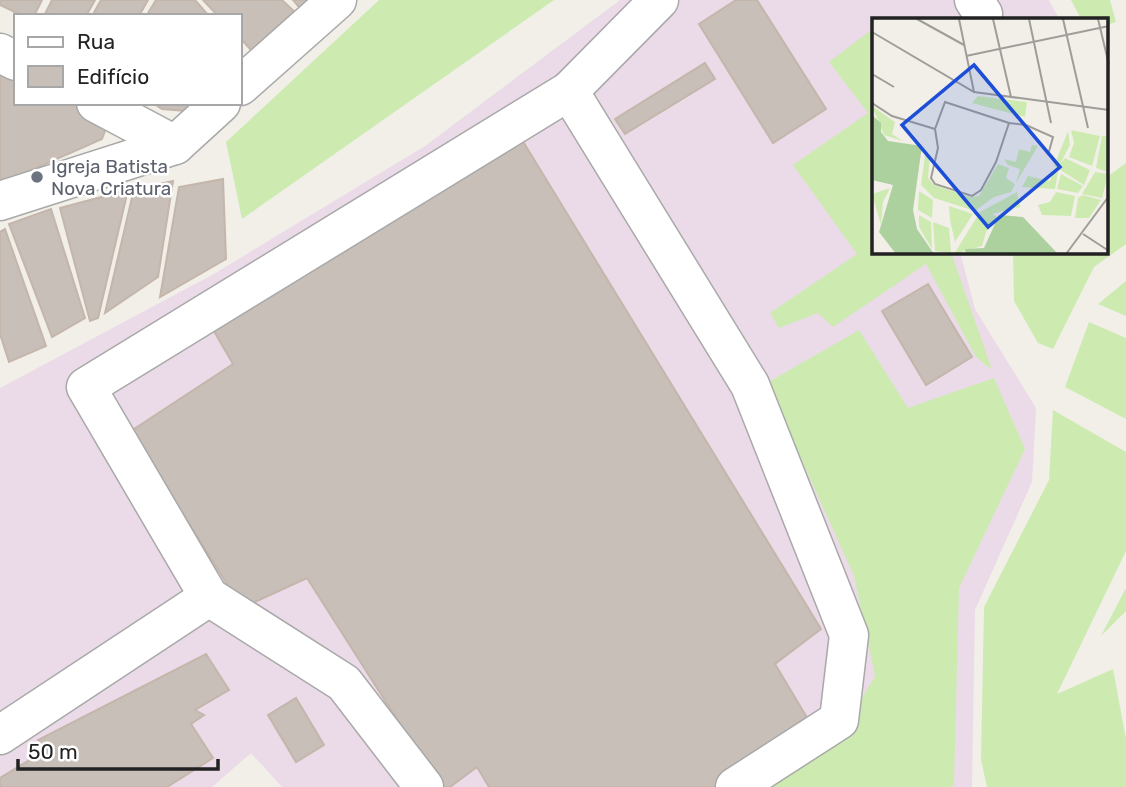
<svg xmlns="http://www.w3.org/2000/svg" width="1126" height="787" viewBox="0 0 1126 787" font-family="Rubik,sans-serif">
<rect width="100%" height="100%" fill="#f2efe9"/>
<!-- industrial -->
<polygon fill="#ebdbe8" points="620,0 1049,0 1059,19 874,19 874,252 960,252 975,309 1036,408 1032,482 975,610 972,787 282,787 251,753 212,787 0,787 0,388 212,275 425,146"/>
<!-- grass -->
<g fill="#cdebb0">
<polygon points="379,0 554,0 242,219 226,142"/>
<polygon points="1071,0 1110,0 1116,22 1107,25 1107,19 1081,19"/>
<polygon points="874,28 874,252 951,252 992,370 976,357 926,264 833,327 818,313 779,328 770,313 857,254 793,165 868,113 829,62"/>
<polygon points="1126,163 1126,244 1094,267 1053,349 1038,343 1014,301 1013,254 1107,252 1107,177"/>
<polygon points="1126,281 1126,316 1098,304"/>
<polygon points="1089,322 1126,338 1126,419 1065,387"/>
<polygon points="859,330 908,408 994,378 1025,449 959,588 954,785 950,787 766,787 834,745 875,676 854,576 767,383"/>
<polygon points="1053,410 1126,452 1126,551 1057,694 1113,669 1126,739 1126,787 987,787 981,760 984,607 1049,480"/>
<polygon points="1126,588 1126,611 1101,636"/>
</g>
<!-- building -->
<g fill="#c7bfb8" stroke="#c4b6ab" stroke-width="2">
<polygon points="0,0 42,0 34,16 23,16 0,5"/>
<polygon points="52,0 95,0 86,16 44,16"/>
<polygon points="101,0 148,0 139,16 92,16"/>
<polygon points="156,0 195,0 209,16 151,16 148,13"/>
<polygon points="203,0 282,0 298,15 254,53 240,38 240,16 218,16"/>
<polygon points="293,0 317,0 304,13"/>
<polygon points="736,0 757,0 826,109 773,143 699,24"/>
<polygon points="705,63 715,79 625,134 615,119"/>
<polygon points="0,71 16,78 16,103 72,103 88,111 106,128 102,139 0,184"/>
<polygon points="153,103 192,103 185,111 162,109"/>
<polygon points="519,135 821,629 775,664 812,726 716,787 489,787 477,767 450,787 440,787 307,578 242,608 131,431 233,364 207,319"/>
<polygon points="223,179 226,259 160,297 179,187"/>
<polygon points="173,181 158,277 105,313 134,189"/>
<polygon points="128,190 98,318 90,321 60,208"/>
<polygon points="51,209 85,318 52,337 9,224"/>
<polygon points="5,229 46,346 9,362 0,334 0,232"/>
<polygon points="928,284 972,357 926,385 882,311"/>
<polygon points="206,654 229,690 195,710 204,715 191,724 213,758 167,787 0,787 0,778 46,750 38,740"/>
<polygon points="296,698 324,745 296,762 268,715"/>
</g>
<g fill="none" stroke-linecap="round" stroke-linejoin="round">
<!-- minor casing -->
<g stroke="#a9a9a9" stroke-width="41">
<g id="minor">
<polyline points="974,0 983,14"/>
<polyline points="0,53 16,61"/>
<polyline points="240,86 337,0"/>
<polyline points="569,91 659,0"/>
<polyline points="96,103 175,145"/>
<polyline points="0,201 175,145 221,103"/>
<polyline points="0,735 209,597"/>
<polyline points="424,787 344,683 209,597 86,387 569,91 750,385 849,635 839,720 735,787"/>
</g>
</g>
<!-- minor -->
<use href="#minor" stroke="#fff" stroke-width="38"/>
</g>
<!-- markers -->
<circle fill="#6b7280" stroke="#fff" stroke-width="2.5" cx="37" cy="177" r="7"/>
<g text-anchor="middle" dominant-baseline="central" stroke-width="5" stroke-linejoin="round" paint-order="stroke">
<!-- worship labels -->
<g font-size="19" fill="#5b616d" stroke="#fff" text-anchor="start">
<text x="51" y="166">Igreja Batista<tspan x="51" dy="22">Nova Criatura</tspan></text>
</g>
</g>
<!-- overview -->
<g transform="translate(872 18)">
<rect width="236" height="236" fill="#f2efe9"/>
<path d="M106,78L155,84L153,99L100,85ZM0,88L23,104L20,116L31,123L12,117ZM199,112L228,118L220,148L197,139L202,125ZM196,113L198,127L188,146L193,140L218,152L212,167L182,148ZM230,118H236V154L224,150ZM160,127L166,128L144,165L148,151L136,147L132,141L144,144L147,131L158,134ZM53,137L58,138L56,160L62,167L98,179L107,178L126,146L137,150L134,160L143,166L139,174L122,179L103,193L62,180L49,167ZM182,153L186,154L183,171L150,169L156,158L178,163ZM223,154L236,156L230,180L210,176ZM189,156L211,168L206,175L185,171ZM18,170L11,184L9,207L0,176ZM47,173L61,182L60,200L46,192ZM145,174L148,189L120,196L126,199L114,214L110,228L82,236L108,194ZM184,174L203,178L199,198L170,197L166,187L178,184ZM211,177L229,182L217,200H203L206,180ZM77,188L101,196L83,224L78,202ZM47,197L59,204L60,231L47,209ZM61,204L77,210L79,235L63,233Z" fill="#cdebb0"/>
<path d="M1,98L9,105V114L16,123L50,128L41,192L45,211L62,236H24L7,214L21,167L0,162ZM127,197L151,199L186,236H94L93,231L112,230Z" fill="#add19e"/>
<path fill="none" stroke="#9f9d99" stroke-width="2" d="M45,1L92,27M87,1L102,74M121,1L139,79M157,1L179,105M191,1L216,110M226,1L237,47M0,14L102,74L237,92M94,38L237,8M0,56L22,69M73,84L137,105L124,144L109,172L100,178L63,166L59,160L66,130L63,111ZM0,85L20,98L63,111M137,105L154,107L181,119L176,137M211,216L237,233M194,236L237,178"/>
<path fill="#1d4ed8" fill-opacity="0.15" stroke="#1d4ed8" stroke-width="3.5" d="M102,47L188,149L116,209L30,107Z"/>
<rect width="236" height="236" fill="none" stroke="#222" stroke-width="3.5"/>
</g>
<!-- legend -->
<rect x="14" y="14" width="228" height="91" fill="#ffffff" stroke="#a7a7a7" stroke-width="2"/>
<rect x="28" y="37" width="35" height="10" fill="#ffffff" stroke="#a7a7a7" stroke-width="2"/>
<text x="77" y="49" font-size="21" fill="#222222">Rua</text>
<rect x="28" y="66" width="35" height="21" fill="#c7bfb8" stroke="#a7a7a7" stroke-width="2"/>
<text x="77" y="84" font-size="21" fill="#222222">Edifício</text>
<!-- scale -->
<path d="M18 759v10h200v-10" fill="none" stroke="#222222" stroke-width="3.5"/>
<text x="28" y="759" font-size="21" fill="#222222" stroke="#ffffff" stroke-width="5" paint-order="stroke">50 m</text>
</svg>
